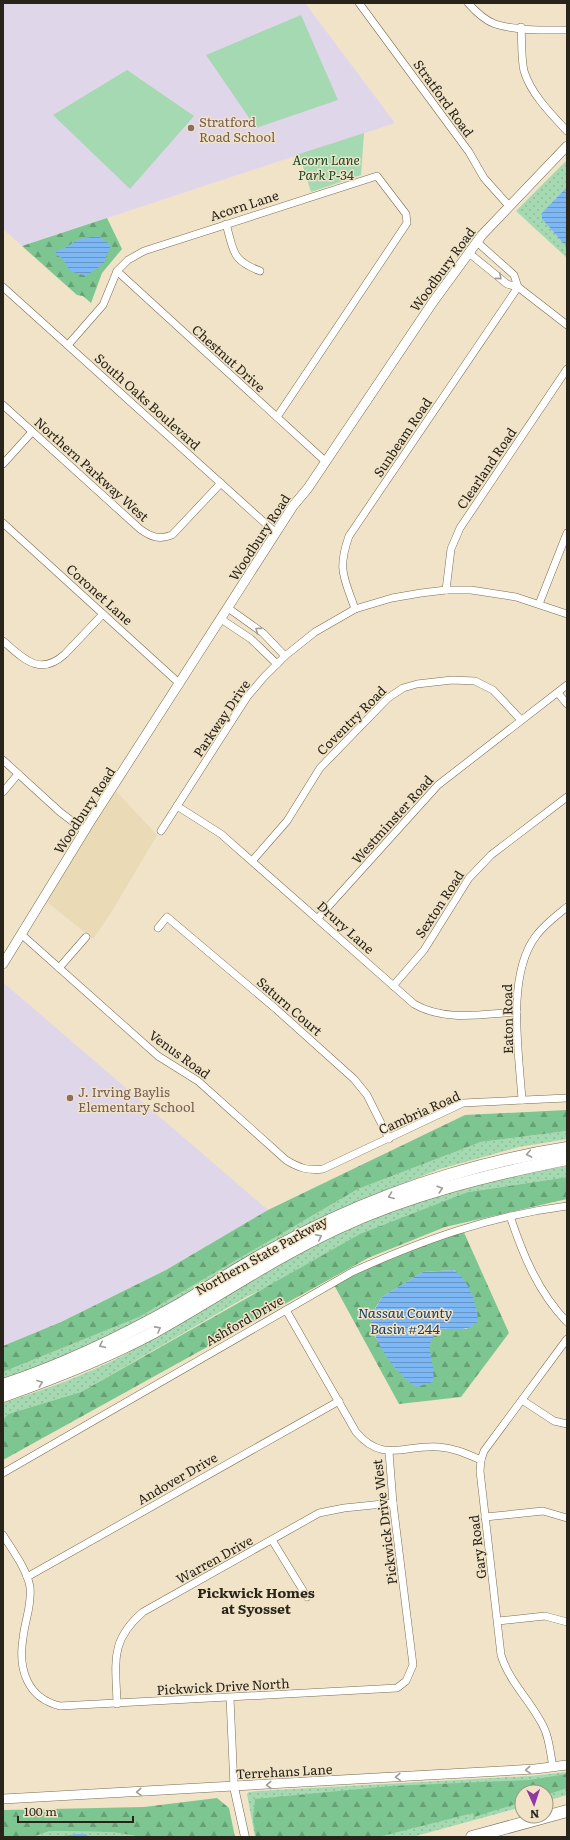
<svg xmlns="http://www.w3.org/2000/svg" width="570" height="1840" viewBox="0 0 570 1840" font-family="Literata,serif">
<defs>
<pattern id="grass-dots" width="8" height="8" patternUnits="userSpaceOnUse"><rect width="8" height="8" fill="#a5d9b1"/><path d="M2 2h.1M6 6h.1" fill="none" stroke="#8eba98" stroke-width="1.8" stroke-linecap="round"/></pattern>
<pattern id="forest-firs" width="22" height="20" patternUnits="userSpaceOnUse"><rect width="22" height="20" fill="#7dc691"/><path d="M5 1l3.5 6h-7zM16 11l3.5 6h-7z" fill="#66a176"/></pattern>
<pattern id="water-rules" width="6" height="5" patternUnits="userSpaceOnUse"><rect width="6" height="5" fill="#7eb8f4"/><path d="M0 2.5h6" fill="none" stroke="#6795c5"/></pattern>
</defs>
<rect width="100%" height="100%" fill="#f0e3c7"/>
<!-- built -->
<polygon fill="#eadab6" points="115,790 157,835 112,911 93,939 46,901"/>
<!-- education -->
<g fill="#e0d6ea">
<polygon points="3,3 305,3 395,123 22,246 3,229"/>
<polygon points="5,984 268,1210 166,1270 61,1322 3,1346 3,986"/>
</g>
<!-- grass -->
<g fill="url(#grass-dots)">
<polygon points="567,160 567,258 516,211"/>
<polygon points="567,1131 567,1139 519,1147 440,1169 365,1198 296,1231 166,1307 69,1355 3,1379 3,1372 139,1317 358,1189 481,1142"/>
<path d="M567,1166V1177L468,1192L246,1297L81,1392L8,1414L3,1420V1403C44,1390 86,1375 124,1355C179,1326 229,1290 284,1261C321,1242 360,1222 399,1208C453,1188 510,1175 567,1166Z"/>
<polygon points="567,1772 567,1795 546,1801 546,1792 522,1792 522,1807 412,1837 255,1837 247,1794 249,1792 258,1791 530,1776"/>
<polygon points="50,1831 112,1832 142,1837 32,1837"/>
</g>
<!-- forest -->
<g fill="url(#forest-firs)" fill-rule="evenodd">
<polygon points="107,218 122,249 102,273 91,303 83,296 77,295 22,246"/>
<polygon points="567,1110 567,1131 481,1142 358,1189 139,1317 3,1372 3,1346 61,1322 166,1270 268,1210 465,1115"/>
<polygon points="567,1177 567,1199 445,1227 368,1258 3,1460 3,1420 8,1414 81,1392 360,1234 468,1192"/>
<path d="M462,1228L509,1333L461,1397L399,1404L333,1283ZM454,1270C468,1284 472,1294 477,1313L467,1329H439L431,1336L429,1348L397,1370L374,1335L375,1308L382,1297L423,1272Z"/>
<polygon points="567,1774 567,1788 546,1795 546,1792 522,1792 522,1802 474,1817 473,1813 378,1837 256,1837 253,1819 255,1799 391,1786 529,1780"/>
<polygon points="217,1798 229,1808 235,1837 142,1837 112,1832 50,1831 32,1837 3,1837 3,1810 144,1807"/>
</g>
<!-- park -->
<g fill="#a5d9b1">
<polygon points="301,15 338,100 256,128 206,55"/>
<polygon points="127,70 194,116 130,189 53,115"/>
<polygon points="364,133 361,175 311,192 299,154"/>
</g>
<!-- water -->
<g fill="url(#water-rules)">
<polygon points="567,187 567,247 542,219 542,213"/>
<polygon points="98,236 111,245 103,264 86,276 70,271 62,258 55,254 57,250 65,248 79,239"/>
<path d="M453,1270C469,1279 477,1304 478,1321C469,1333 452,1328 440,1329C420,1347 437,1360 433,1382L416,1387C396,1374 371,1340 371,1316L382,1297L413,1278L423,1272Z"/>
<polygon points="77,1834 86,1834 89,1837 55,1837"/>
</g>
<g fill="none" stroke-linecap="round" stroke-linejoin="round">
<!-- minor casing -->
<g stroke="#786d54" stroke-width="8">
<g id="minor">
<polyline points="359,3 469,152 484,178 509,206"/>
<path d="M468,3C476,12 484,20 495,24C517,31 545,30 567,30"/>
<path d="M521,27C522,41 521,58 524,71C531,94 551,114 567,131"/>
<path d="M226,224C234,251 231,260 260,271"/>
<polyline points="469,253 507,284 518,287 567,325"/>
<polyline points="117,271 325,461"/>
<polyline points="3,287 276,533"/>
<polyline points="68,345 103,305 117,271 128,260 144,251 377,176 406,214 407,223 277,417"/>
<path d="M3,405L140,529C151,537 159,540 172,535L221,483"/>
<polyline points="3,464 32,432"/>
<polyline points="3,523 180,684"/>
<polyline points="446,590 451,549 460,528 567,369"/>
<polyline points="539,604 567,533"/>
<polyline points="228,608 263,633 285,656"/>
<path d="M355,609C344,577 337,570 349,536L518,287L514,275L477,242"/>
<polyline points="221,619 251,639 277,664"/>
<path d="M3,641C24,659 40,677 65,654L103,614"/>
<polyline points="558,693 567,704"/>
<polyline points="3,760 60,812 85,831"/>
<polyline points="3,792 18,774"/>
<path d="M177,806L221,834L414,1004C445,1022 483,1014 517,1012"/>
<polyline points="161,831 247,697 264,677 285,656 315,632 355,609 392,598 421,593 446,590 471,590 516,597 567,614"/>
<polyline points="253,860 287,821 320,768 388,698 403,688 417,684 452,680 475,681 493,690 521,720"/>
<polyline points="318,918 438,785 567,685"/>
<polyline points="158,928 167,917 276,1009 354,1079 367,1095 389,1139"/>
<path d="M21,934L158,1056L198,1081L286,1160C299,1168 308,1171 323,1169L463,1103L567,1098"/>
<polyline points="59,968 86,937"/>
<polyline points="393,986 424,950 469,878 491,855 567,797"/>
<path d="M522,1100C519,1053 506,975 536,936C544,925 556,916 567,907"/>
<path d="M510,1216C523,1255 538,1292 567,1322"/>
<path d="M286,1310L356,1432C383,1464 405,1444 439,1447C454,1448 467,1454 481,1460"/>
<polyline points="522,1400 554,1421 567,1424"/>
<path d="M3,1473L352,1272C423,1240 489,1216 567,1206"/>
<polyline points="485,1517 543,1511 567,1518"/>
<path d="M3,1535C12,1550 27,1569 30,1587C32,1605 25,1620 23,1638C18,1669 27,1698 60,1706L397,1688L406,1681L413,1665L393,1503L389,1452"/>
<polyline points="272,1540 307,1597"/>
<polyline points="27,1577 339,1401"/>
<polyline points="498,1621 545,1616 567,1622"/>
<polyline points="230,1698 234,1787"/>
<path d="M117,1704C116,1663 109,1641 143,1612L319,1513L344,1508L393,1503"/>
<path d="M553,1767C550,1752 549,1735 541,1722C528,1698 509,1681 501,1655L480,1471L481,1460L484,1451L567,1339"/>
</g>
</g>
<!-- tertiary casing -->
<g stroke="#786d54" stroke-width="9">
<polyline id="tertiary" points="234,1787 245,1837"/>
</g>
<!-- secondary casing -->
<g stroke="#786d54" stroke-width="10">
<g id="secondary">
<polyline points="3,964 90,822 293,506 308,488 433,302 482,235 567,146"/>
<polyline points="3,1799 535,1769 567,1765"/>
</g>
</g>
<!-- motorway casing -->
<g stroke="#786d54" stroke-width="13">
<g id="motorway">
<path d="M3,1385C64,1365 122,1337 177,1306C210,1287 240,1266 273,1249C364,1199 465,1164 567,1148"/>
<path d="M3,1396C54,1378 106,1358 154,1332C215,1298 273,1258 337,1228C410,1194 488,1175 567,1159"/>
<polyline points="472,1837 567,1811"/>
</g>
</g>
<!-- minor -->
<use href="#minor" stroke="#fff" stroke-width="7"/>
<!-- tertiary -->
<use href="#tertiary" stroke="#fff" stroke-width="8"/>
<!-- secondary -->
<use href="#secondary" stroke="#fff" stroke-width="9"/>
<!-- motorway -->
<use href="#motorway" stroke="#fff" stroke-width="12"/>
</g>
<!-- one-way arrows -->
<defs><path id="oneway-chevron" d="M-2-3.5L2.5 0L-2 3.5" fill="none" stroke-width="1.6" stroke-linecap="round" stroke-linejoin="round"/></defs>
<g stroke="#9f9c98">
<use href="#oneway-chevron" transform="translate(499 277) rotate(40)"/>
<use href="#oneway-chevron" transform="translate(258 630) rotate(-144)"/>
<use href="#oneway-chevron" transform="translate(529 1154) rotate(169)"/>
<use href="#oneway-chevron" transform="translate(440 1189) rotate(-17)"/>
<use href="#oneway-chevron" transform="translate(391 1196) rotate(159)"/>
<use href="#oneway-chevron" transform="translate(319 1237) rotate(-27)"/>
<use href="#oneway-chevron" transform="translate(158 1329) rotate(-29)"/>
<use href="#oneway-chevron" transform="translate(102 1345) rotate(154)"/>
<use href="#oneway-chevron" transform="translate(40 1383) rotate(-20)"/>
<use href="#oneway-chevron" transform="translate(528 1770) rotate(177)"/>
<use href="#oneway-chevron" transform="translate(398 1777) rotate(177)"/>
<use href="#oneway-chevron" transform="translate(269 1785) rotate(177)"/>
<use href="#oneway-chevron" transform="translate(139 1792) rotate(177)"/>
</g>
<!-- markers -->
<g fill="#8d6e63" stroke="#f0e3c7" stroke-width="1.5">
<circle cx="191" cy="128" r="4"/>
<circle cx="70" cy="1098" r="4"/>
</g>
<g text-anchor="middle" dominant-baseline="central" stroke-width="3" stroke-linejoin="round" paint-order="stroke">
<!-- street labels -->
<g font-size="13" fill="#29241a" stroke="#f0e3c7">
<text transform="translate(444 98) rotate(54)">Stratford Road</text>
<text transform="translate(244 205) rotate(-18)">Acorn Lane</text>
<text transform="translate(442 269) rotate(-54)">Woodbury Road</text>
<text transform="translate(229 358) rotate(42)">Chestnut Drive</text>
<text transform="translate(148 401) rotate(42)">South Oaks Boulevard</text>
<text transform="translate(402 437) rotate(-56)">Sunbeam Road</text>
<text transform="translate(486 468) rotate(-56)">Clearland Road</text>
<text transform="translate(92 469) rotate(42)">Northern Parkway West</text>
<text transform="translate(259 537) rotate(-57)">Woodbury Road</text>
<text transform="translate(100 594) rotate(42)">Coronet Lane</text>
<text transform="translate(221 718) rotate(-56)">Parkway Drive</text>
<text transform="translate(351 720) rotate(-45)">Coventry Road</text>
<text transform="translate(84 810) rotate(-57)">Woodbury Road</text>
<text transform="translate(392 819) rotate(-48)">Westminster Road</text>
<text transform="translate(439 904) rotate(-57)">Sexton Road</text>
<text transform="translate(346 927) rotate(42)">Drury Lane</text>
<text transform="translate(290 1006) rotate(41)">Saturn Court</text>
<text transform="translate(507 1019) rotate(-91)">Eaton Road</text>
<text transform="translate(180 1054) rotate(36)">Venus Road</text>
<text transform="translate(419 1112) rotate(-24)">Cambria Road</text>
<text transform="translate(261 1255) rotate(-29)">Northern State Parkway</text>
<text transform="translate(244 1320) rotate(-30)">Ashford Drive</text>
<text transform="translate(177 1478) rotate(-30)">Andover Drive</text>
<text transform="translate(384 1522) rotate(-97)">Pickwick Drive West</text>
<text transform="translate(477 1547) rotate(-97)">Gary Road</text>
<text transform="translate(214 1559) rotate(-29)">Warren Drive</text>
<text transform="translate(223 1686) rotate(-3)">Pickwick Drive North</text>
<text transform="translate(284 1771) rotate(-3)">Terrehans Lane</text>
</g>
<!-- education labels -->
<g font-size="13" fill="#785e54" stroke="#f0e3c7" text-anchor="start">
<text x="199" y="121">Stratford<tspan x="199" dy="15">Road School</tspan></text>
<text x="78" y="1091">J. Irving Baylis<tspan x="78" dy="15">Elementary School</tspan></text>
</g>
<!-- park labels -->
<g font-size="13" font-style="italic" fill="#124826" stroke="#f0e3c7">
<text x="326" y="159">Acorn Lane<tspan x="326" dy="15">Park P-34</tspan></text>
</g>
<!-- water labels -->
<g font-size="14" font-style="italic" fill="#163e66" stroke="#f0e3c7">
<text x="405" y="1312">Nassau County<tspan x="405" dy="16">Basin #244</tspan></text>
</g>
<!-- neighbourhood labels -->
<g font-size="14" font-weight="bold" fill="#29241a" stroke="#f0e3c7">
<text x="256" y="1592">Pickwick Homes<tspan x="256" dy="16">at Syosset</tspan></text>
</g>
</g>
<!-- border -->
<rect width="570" height="1840" fill="none" stroke="#29241a" stroke-width="8"/>
<!-- north arrow -->
<g transform="translate(534 1804) rotate(177)"><circle r="19" fill="#f0e3c7" stroke="#a09782"/>
<path d="M0-3L7 15L0 10L-7 15Z" fill="#9238a4"/>
<text y="-6" font-size="11" font-weight="bold" text-anchor="middle" fill="#29241a">N</text>
</g>
<!-- scale -->
<path d="M18 1816v6h115v-6" fill="none" stroke="#29241a" stroke-width="2"/>
<text x="24" y="1816" font-size="12" fill="#29241a" stroke="#f0e3c7" stroke-width="3" paint-order="stroke">100 m</text>
</svg>
